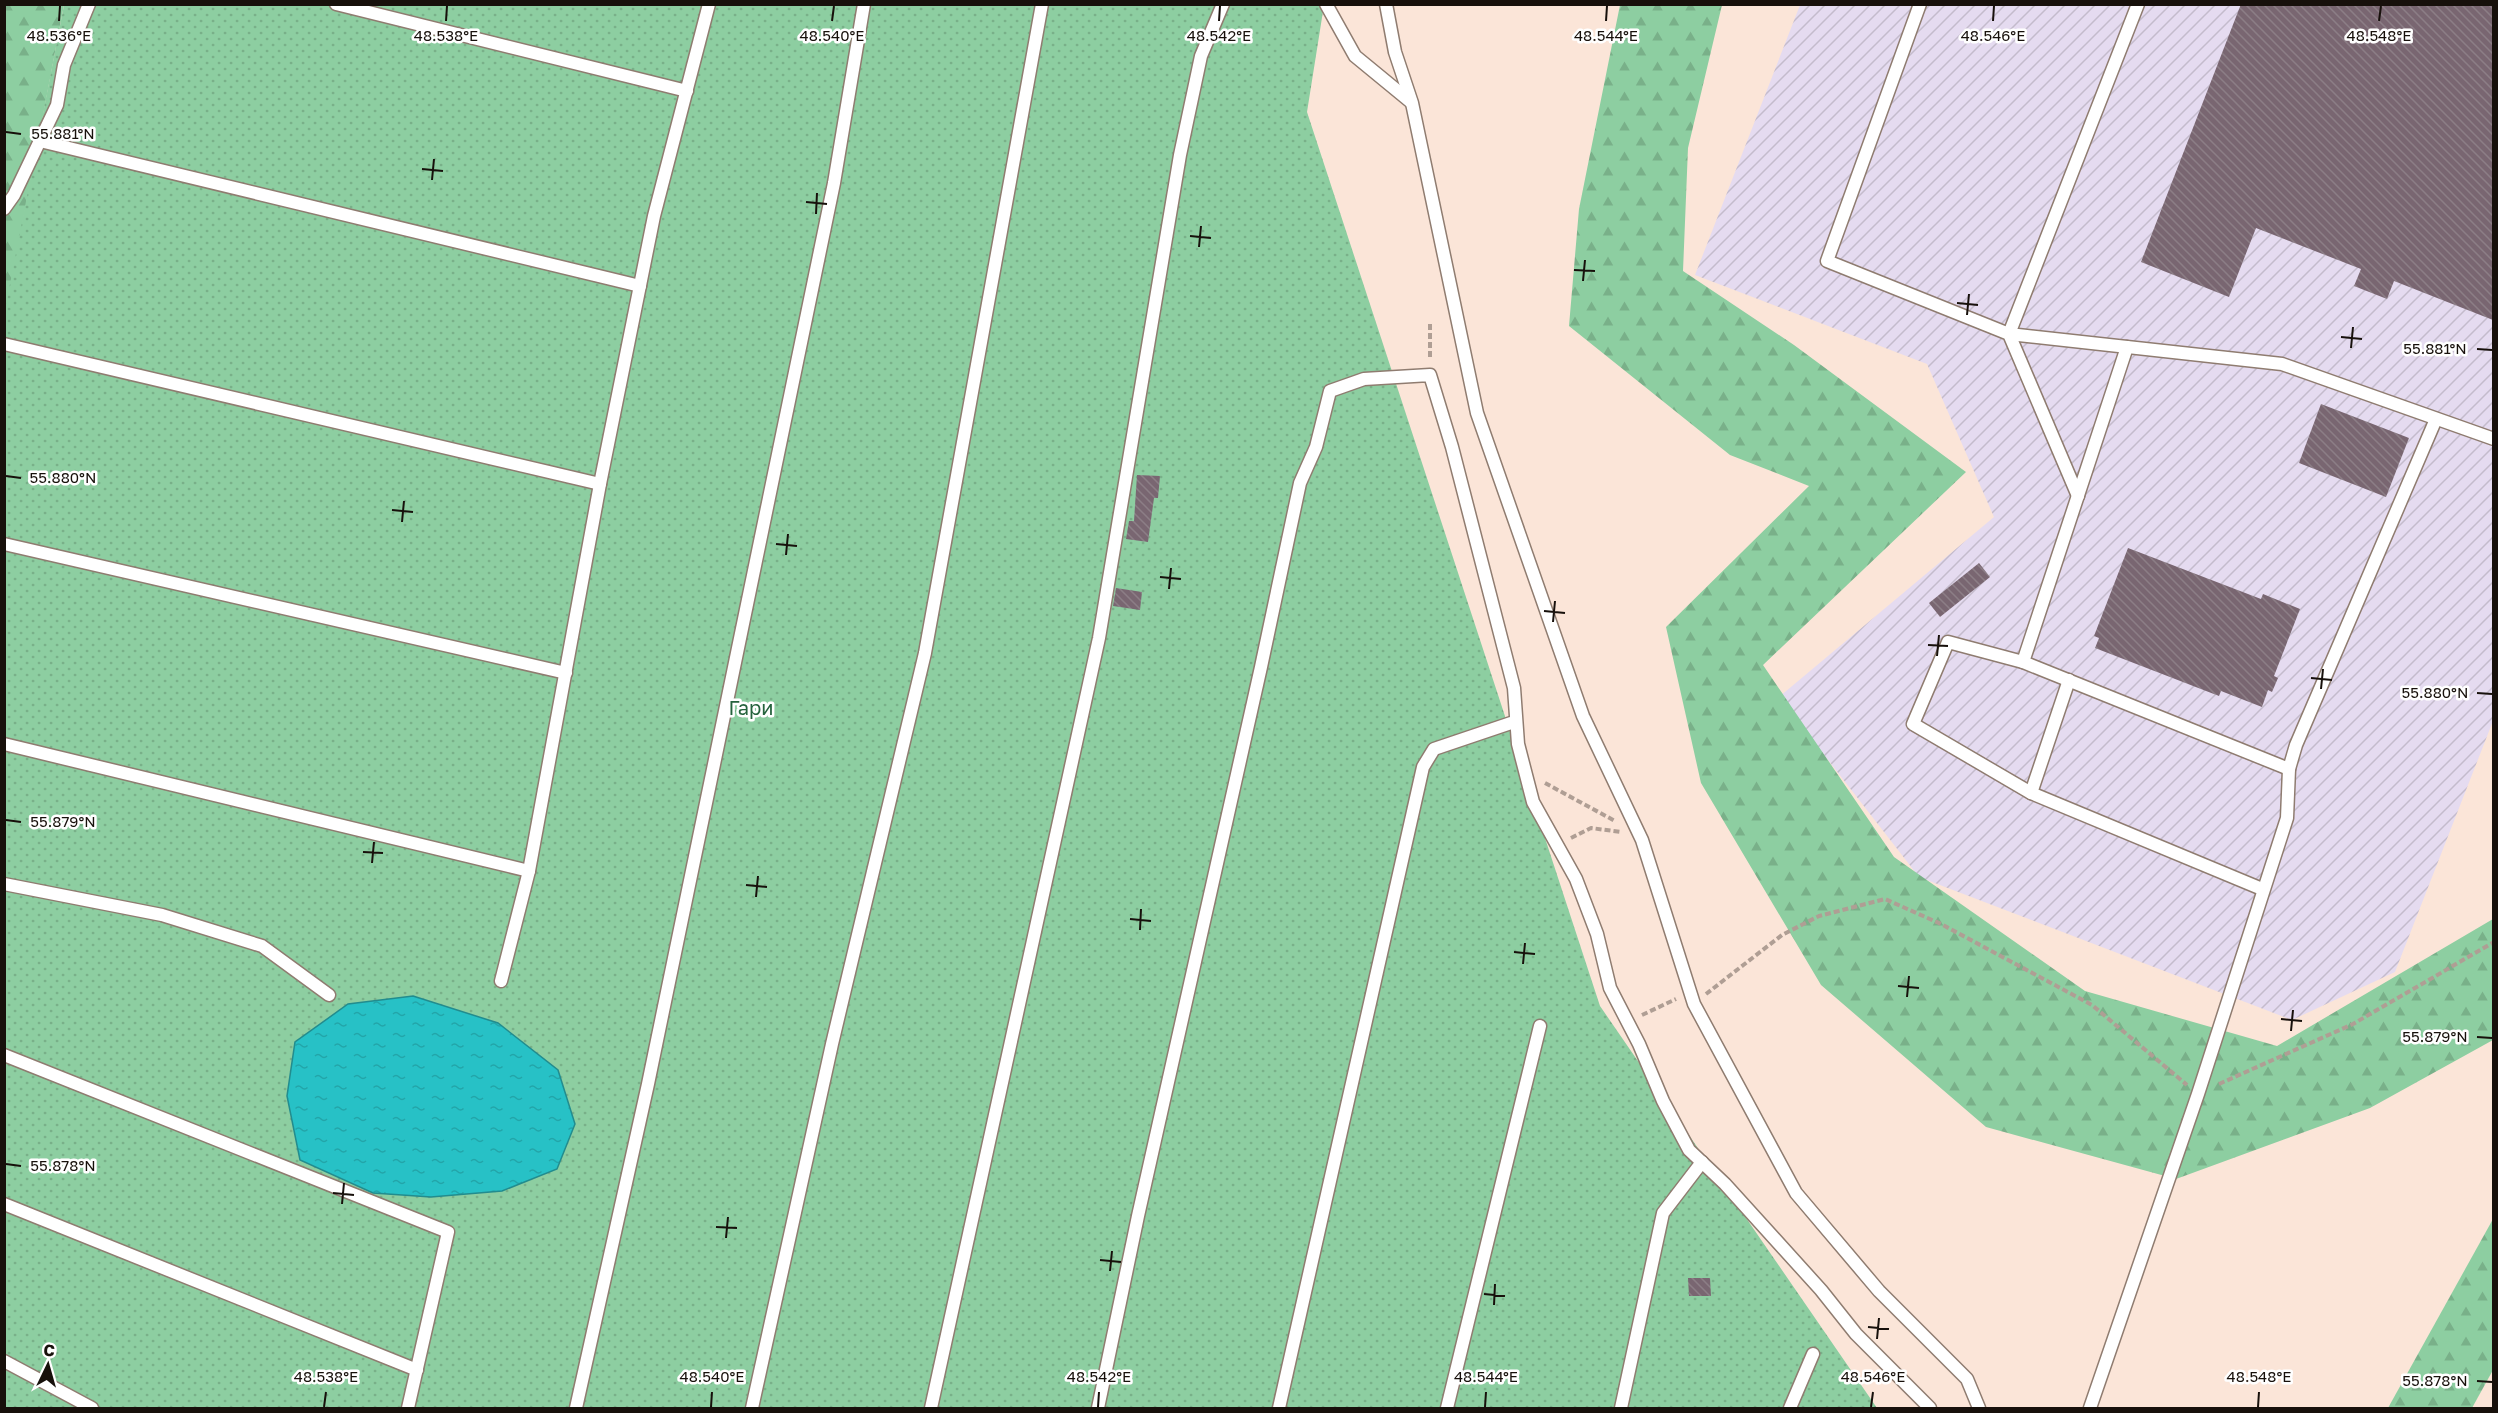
<svg xmlns="http://www.w3.org/2000/svg" width="2498" height="1413" viewBox="0 0 2498 1413" font-family="'Golos Text',sans-serif">
<defs>
<pattern id="industrial-furrows" width="10" height="10" patternUnits="userSpaceOnUse" patternTransform="scale(1.5)"><rect width="10" height="10" fill="#e5dbf0"/><path d="M-1 1l2-2M0 10L10 0M9 11l2-2" fill="none" stroke="#c4bbcc"/></pattern>
<pattern id="forest-firs" width="22" height="20" patternUnits="userSpaceOnUse" patternTransform="scale(1.5)"><rect width="22" height="20" fill="#8dcea1"/><path d="M5 1l3.5 6h-7zM16 11l3.5 6h-7z" fill="#79b089"/></pattern>
<pattern id="garden-dots" width="8" height="8" patternUnits="userSpaceOnUse" patternTransform="scale(1.5)"><rect width="8" height="8" fill="#8dcea1"/><path d="M2 2h.1M6 6h.1" fill="none" stroke="#79b089" stroke-width="1.8" stroke-linecap="round"/></pattern>
<pattern id="water-ripples" width="26" height="14" patternUnits="userSpaceOnUse" patternTransform="scale(1.5)"><rect width="26" height="14" fill="#27c1c6"/><path d="M2 4q2-2 4 0t4 0M15 11q2-2 4 0t4 0" fill="none" stroke="#22a5a9"/></pattern>
<pattern id="building-back-hatch" width="6" height="6" patternUnits="userSpaceOnUse" patternTransform="scale(1.5)"><rect width="6" height="6" fill="#796671"/><path d="M-1 5l2 2M0 0l6 6M5-1l2 2" fill="none" stroke="#8c7e86"/></pattern>
</defs>
<rect width="100%" height="100%" fill="#fbe5d8"/>
<!-- industrial -->
<polygon fill="url(#industrial-furrows)" points="1800,5 2493,5 2493,721 2395,972 2292,1020 1919,877 1779,697 1994,517 1927,364 1695,275"/>
<!-- forest -->
<g fill="url(#forest-firs)">
<polygon points="5,5 64,5 5,315"/>
<polygon points="1620,5 1722,5 1688,148 1683,271 1794,345 1966,472 1763,665 1894,857 2085,991 2277,1046 2493,919 2493,1040 2370,1108 2176,1179 1986,1127 1821,985 1701,783 1666,627 1809,486 1730,455 1569,326 1579,209"/>
<polygon points="2493,1219 2493,1370 2472,1408 2388,1408"/>
</g>
<!-- garden -->
<polygon fill="url(#garden-dots)" points="64,5 1324,5 1307,112 1600,1006 1877,1408 5,1408 4,315"/>
<!-- water -->
<polygon fill="url(#water-ripples)" stroke="#228c8e" stroke-width="1.5" points="413,996 498,1023 558,1070 575,1124 557,1169 502,1191 431,1197 373,1193 300,1160 287,1096 295,1042 348,1004"/>
<!-- building -->
<g fill="url(#building-back-hatch)">
<polygon points="2241,4 2493,4 2493,320 2394,281 2387,299 2354,286 2361,269 2256,228 2229,297 2141,262"/>
<polygon points="2321,404 2409,438 2386,497 2299,463"/>
<polygon points="1137,475 1160,476 1158,498 1154,498 1148,542 1126,539 1129,521 1134,521"/>
<polygon points="2128,548 2261,599 2263,594 2300,609 2274,676 2278,678 2272,692 2268,690 2262,707 2221,691 2219,696 2095,648 2099,638 2094,636"/>
<polygon points="1979,563 1990,577 1940,617 1929,603"/>
<polygon points="1116,588 1142,592 1140,610 1113,606"/>
<polygon points="1688,1278 1710,1278 1711,1296 1689,1296"/>
</g>
<g fill="none" stroke-linecap="round" stroke-linejoin="round">
<!-- service casing -->
<g stroke="#8f7c70" stroke-width="15">
<g id="service">
<polyline points="336,4 687,91"/>
<polyline points="1326,4 1355,56 1411,102"/>
<polyline points="1386,4 1395,52 1412,103 1477,413 1583,716 1642,840 1694,1004 1796,1193 1879,1291 1967,1379 1979,1408"/>
<polyline points="1920,4 1827,261 2009,334 2078,496"/>
<polyline points="2138,4 2009,334 2282,364 2494,439"/>
<polyline points="40,141 640,286"/>
<polyline points="4,209 14,195 57,105 64,65 89,4"/>
<polyline points="4,344 600,484"/>
<polyline points="2127,347 2023,662 2289,769"/>
<polyline points="4,544 566,673"/>
<polyline points="2023,662 1948,642 1913,724 2031,793"/>
<polyline points="2069,680 2031,793 2262,889"/>
<polyline points="4,744 529,871"/>
<polyline points="4,884 162,915 262,946 329,995"/>
<polyline points="501,981 529,871 600,484 654,216 709,4"/>
<polyline points="4,1055 448,1232 408,1408"/>
<polyline points="4,1204 417,1370"/>
<polyline points="4,1361 92,1408"/>
<polyline points="576,1408 648,1084 834,183 864,4"/>
<polyline points="752,1408 832,1044 925,653 1042,4"/>
<polyline points="931,1408 1099,638 1180,155 1201,56 1223,4"/>
<polyline points="1098,1408 1138,1216 1261,667 1300,483 1316,447 1330,391 1364,379 1430,375 1452,447 1514,688 1518,744 1533,802 1576,879 1597,934 1610,988 1639,1044 1663,1101 1689,1150 1725,1184 1821,1290 1856,1334 1930,1408"/>
<polyline points="1279,1408 1423,767 1434,749 1511,723"/>
<polyline points="1447,1408 1540,1026"/>
<polyline points="1621,1408 1663,1213 1702,1162"/>
<polyline points="1790,1408 1813,1354"/>
<polyline points="2090,1408 2198,1094 2287,818 2289,769 2296,745 2436,419"/>
</g>
</g>
<!-- path -->
<g stroke="#af9e94" stroke-width="4" stroke-dasharray="6 3" stroke-linecap="butt">
<polyline points="1430,324 1430,359"/>
<polyline points="1545,783 1615,821"/>
<polyline points="1571,838 1591,828 1621,832"/>
<polyline points="1706,994 1782,935 1819,916 1885,899 1941,924 2092,1005 2187,1085"/>
<polyline points="1642,1015 1676,999"/>
<polyline points="2219,1084 2353,1024 2494,942"/>
</g>
<!-- service -->
<use href="#service" stroke="#fff" stroke-width="12"/>
</g>
<!-- ticks -->
<path fill="none" stroke="#17100b" stroke-width="2" d="M59,21L60,6M446,21L447,6M832,21L834,6M1219,21L1220,6M1606,21L1607,6M1993,21L1994,6M2379,21L2381,6M6,132L21,134M422,169L443,171M432,180L434,159M806,202L827,204M816,214L817,193M1190,236L1211,238M1199,247L1201,226M1574,270L1595,271M1583,281L1585,260M1957,303L1978,305M1967,315L1969,294M2341,337L2362,339M2351,348L2353,327M2477,349L2492,350M6,476L21,478M392,510L413,512M402,522L404,501M776,544L797,546M786,555L788,534M1160,577L1181,579M1169,589L1171,568M1544,611L1565,613M1553,622L1555,601M1928,645L1948,646M1937,656L1939,635M2311,678L2332,680M2321,689L2323,669M2477,693L2492,694M6,820L21,822M363,852L383,853M372,863L374,842M746,885L767,887M756,897L758,876M1130,919L1151,921M1140,930L1141,909M1514,952L1535,954M1523,964L1525,943M1898,986L1919,988M1907,997L1909,976M2281,1019L2302,1021M2291,1031L2293,1010M2477,1037L2492,1038M6,1164L21,1166M333,1193L354,1195M342,1204L344,1183M716,1227L737,1228M726,1238L728,1217M1100,1260L1121,1262M1110,1271L1112,1251M1484,1294L1505,1296M1494,1305L1495,1284M1868,1327L1889,1329M1877,1339L1879,1318M2477,1381L2492,1382M324,1407L326,1392M711,1407L712,1392M1098,1407L1099,1392M1485,1407L1486,1392M1871,1407L1873,1392M2258,1407L2259,1392"/>
<g text-anchor="middle" dominant-baseline="central" stroke-width="5" stroke-linejoin="round" paint-order="stroke">
<!-- park labels -->
<g font-size="20" fill="#25633d" stroke="#fff">
<text x="751" y="707">Гари</text>
</g>
</g>
<g font-size="15" text-anchor="middle" fill="#17100b" stroke="#fff" stroke-width="5" stroke-linejoin="round" paint-order="stroke">
<text x="59" y="41">48.536°E</text>
<text x="446" y="41">48.538°E</text>
<text x="832" y="41">48.540°E</text>
<text x="1219" y="41">48.542°E</text>
<text x="1606" y="41">48.544°E</text>
<text x="1993" y="41">48.546°E</text>
<text x="2379" y="41">48.548°E</text>
<text x="63" y="139">55.881°N</text>
<text x="2435" y="354">55.881°N</text>
<text x="63" y="483">55.880°N</text>
<text x="2435" y="698">55.880°N</text>
<text x="63" y="827">55.879°N</text>
<text x="2435" y="1042">55.879°N</text>
<text x="63" y="1171">55.878°N</text>
<text x="326" y="1382">48.538°E</text>
<text x="712" y="1382">48.540°E</text>
<text x="1099" y="1382">48.542°E</text>
<text x="1486" y="1382">48.544°E</text>
<text x="1873" y="1382">48.546°E</text>
<text x="2259" y="1382">48.548°E</text>
<text x="2435" y="1386">55.878°N</text>
</g>
<!-- border -->
<rect width="2498" height="1413" fill="none" stroke="#17100b" stroke-width="12"/>
<!-- north arrow -->
<g transform="translate(48 1365) rotate(5)" stroke="#ffffff" stroke-width="4.5" paint-order="stroke">
<path d="M0-4.5L10 22L0 15L-10 22Z" fill="#17100b"/>
<text y="-9" font-size="16" font-weight="bold" text-anchor="middle" fill="#17100b">С</text>
</g>
</svg>
